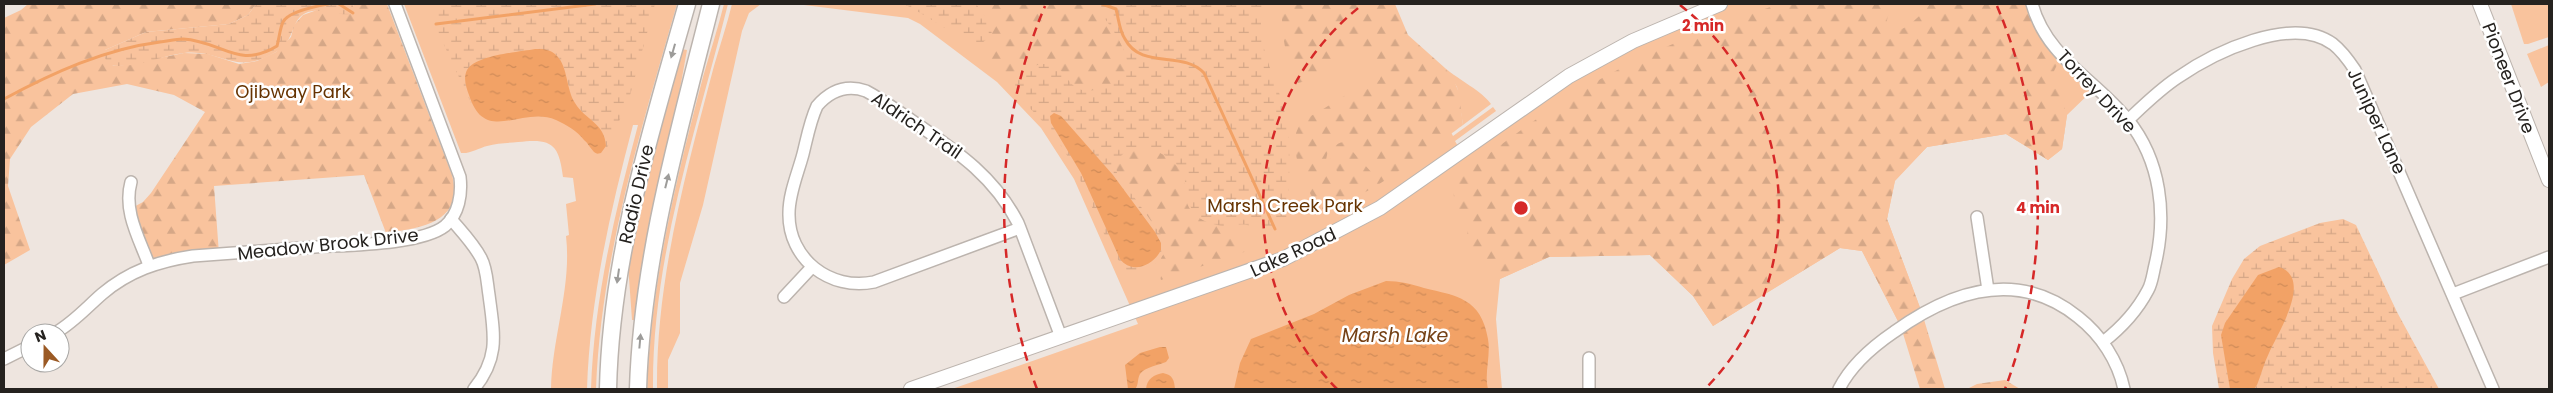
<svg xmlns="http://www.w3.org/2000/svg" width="2553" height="393" viewBox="0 0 2553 393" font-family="Poppins,sans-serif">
<defs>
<pattern id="forest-firs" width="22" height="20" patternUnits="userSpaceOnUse" patternTransform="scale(1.25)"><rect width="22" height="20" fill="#f9c39d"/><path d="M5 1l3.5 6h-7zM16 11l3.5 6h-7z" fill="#d5a787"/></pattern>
<pattern id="wetland-marsh" width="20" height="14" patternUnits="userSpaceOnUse" patternTransform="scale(1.25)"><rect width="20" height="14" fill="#f9c39d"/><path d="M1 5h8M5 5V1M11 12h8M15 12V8" fill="none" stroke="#d5a787"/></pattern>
<pattern id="water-ripples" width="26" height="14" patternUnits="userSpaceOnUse" patternTransform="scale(1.25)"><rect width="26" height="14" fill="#f2a266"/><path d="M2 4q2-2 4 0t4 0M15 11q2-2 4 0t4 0" fill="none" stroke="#cf8b58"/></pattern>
</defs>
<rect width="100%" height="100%" fill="#eee5df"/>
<!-- green -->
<g fill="#f9c39d">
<path d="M404,4H677C641,130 601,257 596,389H591C594,299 615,212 638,125H633C610,212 590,299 587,389H551C552,337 572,287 566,236L569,235L566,204L576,201L573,178L563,177C559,144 552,138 518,142C508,143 497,143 487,146C479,148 470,154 461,153Z"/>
<path d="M724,4H728C696,132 652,256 653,389H647C651,282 676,180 703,77C710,52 718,28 724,4Z"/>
<path d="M732,4H761L749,13L742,31L703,205L680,283V333L668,360V389H657C656,279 686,172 714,66C720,45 727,25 732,4Z"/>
<polygon points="796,4 1392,4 1402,39 1453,136 1493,107 1496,111 1455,141 1461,152 1569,76 1720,4 2032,4 2044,31 2095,88 2067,115 2062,149 2048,160 2006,134 1927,147 1895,180 1887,219 1922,313 1901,327 1862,251 1840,248 1713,326 1693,296 1650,255 1549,257 1500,279 1496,319 1502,389 952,389 1138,324 1074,179 1041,128 997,82 920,24 908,18"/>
<polygon points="2511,4 2549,4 2549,37 2528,44 2524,44"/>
<polygon points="2549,45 2549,82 2541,87 2527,54"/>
<polygon points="681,49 687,50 672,133 648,232 635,320 632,320 628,264 636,216"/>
<path d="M1445,68C1459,80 1482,91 1491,104L1463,125L1457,87Z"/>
</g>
<!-- forest -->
<g fill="url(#forest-firs)">
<path d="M28,4H256L248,15L229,24L146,32L105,50L113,66H119L184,53L208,54L239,64L257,61L276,52L291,37L294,25L303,15L317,10L337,12L354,5L353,4H387L452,175C465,223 420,228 386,233L364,175L214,186L219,254L149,265L128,210L143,202L151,193L205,112L174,95L127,84L73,94L31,127L10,159L8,186L30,250L4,265V18L21,10Z"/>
<path d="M976,4H1092C1108,20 1129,47 1127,71C1123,78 1116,82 1109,85C1066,106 1072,64 1045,64C1029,64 1018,80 1001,75L989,63L987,50L992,35V27Z"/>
<path d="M1282,4H1395L1408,35L1445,68L1454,80L1459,93L1463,125C1448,136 1363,200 1352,197L1331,161C1330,152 1335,142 1344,142L1373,174L1377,170L1320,111L1344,96L1371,88L1380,79C1382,65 1372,50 1358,49L1344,55L1325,76L1298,83C1285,63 1281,28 1282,4Z"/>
<path d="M1779,4H1891L1884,32C1903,35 1919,17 1930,4H2032L2061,57L2053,73L2067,115L2062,149L2048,160L2006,134L1927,147L1895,181L1887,219L1922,313L1945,389H1920L1901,327L1862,251L1840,248L1713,326L1693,296L1650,255L1549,257L1500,279C1490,269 1470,249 1467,236C1467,234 1468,231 1467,228C1460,205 1443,197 1463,172C1495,150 1526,125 1559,104C1628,59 1702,30 1779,4Z"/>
<path d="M1316,113L1338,137L1328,150L1326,160L1347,200L1344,205L1323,217C1311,196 1286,152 1298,128C1302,121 1309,117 1316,113Z"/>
<path d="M1135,148C1147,146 1154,149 1164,155C1197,176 1176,196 1194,214C1202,221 1213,223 1222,227C1232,233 1240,242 1247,251L1161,280C1157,265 1163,256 1164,242L1119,178L1116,169L1121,156Z"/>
<polygon points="2005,380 2020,389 1967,389 1977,384"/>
</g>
<!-- wetland -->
<g fill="url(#wetland-marsh)">
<path d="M256,4H353V13C343,18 323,7 308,12C289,19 297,40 276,52C234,77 223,49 184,53C160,56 132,70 108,65L103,53L105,50L146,32L229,24L248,15Z"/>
<path d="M439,4H655L629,99L608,146L603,151L606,146C604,122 583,119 574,101C566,87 568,65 556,55C542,42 472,56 465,75L466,87L472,105L437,30L434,15Z"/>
<path d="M903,4H976L990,23L992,35L982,43C966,46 922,11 903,4Z"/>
<path d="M1092,4H1264C1252,44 1279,79 1286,118C1291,141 1289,164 1289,187C1289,199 1291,215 1284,225C1273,233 1259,228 1247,225C1237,223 1227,228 1217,225C1173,215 1198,181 1173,161C1166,156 1158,150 1149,148C1134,144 1112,155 1117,173L1161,235L1165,252C1158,264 1146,272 1132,273C1114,269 1087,191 1076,172C1067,154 1056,137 1043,122C1036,113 1026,106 1020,96C1017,92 1015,87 1015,82C1017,70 1036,64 1046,64C1063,65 1067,86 1082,90C1092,93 1102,88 1111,84C1116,82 1123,78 1126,73C1135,56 1104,15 1092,4Z"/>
<polygon points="2343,219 2356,225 2397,312 2439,389 2219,389 2213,353 2212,326 2232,279 2244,259 2260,246 2320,223"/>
</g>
<!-- water -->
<g fill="url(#water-ripples)">
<path d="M535,49C543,49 551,49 557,56C568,67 566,89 575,103C585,120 605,123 606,146L601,153C597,154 597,154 594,152C590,148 588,143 584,140C577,131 567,125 556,120C522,105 485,146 469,95C466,87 463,78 467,70C476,55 519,52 535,49Z"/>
<path d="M1054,113L1061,116L1113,175L1155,232L1161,243V250C1154,265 1132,275 1120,259L1081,173L1051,123L1050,116Z"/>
<path d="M2279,267C2314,278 2277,334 2269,353C2264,363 2261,375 2257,385L2254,389H2230L2221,335L2225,323L2258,275Z"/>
<path d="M1386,281C1400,281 1411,284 1424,288C1457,296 1481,298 1488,339C1491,356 1484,373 1488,389H1234L1240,363L1251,339L1314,314L1349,295Z"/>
<path d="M1160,347H1166L1169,358L1166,362C1159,365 1145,367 1140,374C1137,379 1139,385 1135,389H1128L1125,365L1140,353Z"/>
<path d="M1163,373C1173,375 1174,380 1175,389H1146C1147,378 1154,375 1163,373Z"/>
</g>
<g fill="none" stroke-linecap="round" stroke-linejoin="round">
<!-- stream -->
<g stroke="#f2a266" stroke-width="3">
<polyline points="339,4 353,13"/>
<path d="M1102,4L1116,9C1119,20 1119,30 1125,39C1141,70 1183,50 1204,73L1275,229"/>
<polyline points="436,24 595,4"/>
<path d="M4,99C52,73 105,49 160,42C168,41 176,39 183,39C222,41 238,70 277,46C279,39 280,28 283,22C288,12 317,6 328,4"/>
</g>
<!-- minor casing -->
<g stroke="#bcb4ae" stroke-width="14">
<g id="minor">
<path d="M2032,4C2047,58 2095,79 2128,120C2161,161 2167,215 2155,265C2153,273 2152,283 2148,290C2137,311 2121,328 2103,342"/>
<path d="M2128,120C2144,105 2159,90 2177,78C2213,53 2292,14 2333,44C2342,51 2349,61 2355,70L2493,389"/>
<path d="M131,182C123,211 139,238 149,265"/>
<polyline points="1977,217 1988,290"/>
<path d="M451,219C461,231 473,243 481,258C487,269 487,283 489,295C494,334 500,357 474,389"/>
<path d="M1020,228L874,282C830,291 788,259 789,213C789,193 798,173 803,154C807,138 810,121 817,106C830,91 846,84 866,91C883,100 899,112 914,122C956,151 994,176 1018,223L1020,228L1061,337"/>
<polyline points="2453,294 2549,257"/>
<polyline points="784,297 812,267"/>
<path d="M55,333C73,323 87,307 102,294C129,271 159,261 193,256C234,253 274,250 315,247C346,245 421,245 445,226C459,214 462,194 460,177L395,4"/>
<polyline points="1589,358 1589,389"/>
<polyline points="4,359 30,346"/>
<path d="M1839,389C1851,365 1872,347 1894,332C1951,291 2017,268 2078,317C2101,335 2118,361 2124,389"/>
</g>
</g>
<!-- tertiary casing -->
<g stroke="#bcb4ae" stroke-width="16">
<g id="tertiary">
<polyline points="2480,4 2549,180"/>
<polyline points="911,389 1283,259 1380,208 1569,76 1633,41 1720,4"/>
</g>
</g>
<!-- secondary casing -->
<g stroke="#bcb4ae" stroke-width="19">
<g id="secondary">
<path d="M608,389C611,256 651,131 687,4"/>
<path d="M638,389C642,258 679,131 711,4"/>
</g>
</g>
<!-- minor -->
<use href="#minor" stroke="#fff" stroke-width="11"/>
<!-- tertiary -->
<use href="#tertiary" stroke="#fff" stroke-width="14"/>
<!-- secondary -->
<use href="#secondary" stroke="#fff" stroke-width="16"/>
</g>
<!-- one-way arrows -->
<defs><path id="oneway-solid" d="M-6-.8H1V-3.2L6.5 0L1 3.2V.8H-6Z" transform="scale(1.25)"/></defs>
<g fill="#9d9c9a">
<use href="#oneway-solid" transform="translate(673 51) rotate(106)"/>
<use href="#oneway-solid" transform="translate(667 181) rotate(-76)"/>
<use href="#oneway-solid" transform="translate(618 276) rotate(98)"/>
<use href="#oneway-solid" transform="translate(640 341) rotate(-85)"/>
</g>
<!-- distance rings -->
<g fill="none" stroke="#d62828" stroke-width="2.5" stroke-dasharray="9 6">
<path d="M1337 389A258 258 0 0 1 1362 5M1680 5A258 258 0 0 1 1705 389"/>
<path d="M1037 389A517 517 0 0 1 1045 6M1997 6A517 517 0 0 1 2005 389"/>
</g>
<g text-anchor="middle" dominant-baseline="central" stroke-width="5" stroke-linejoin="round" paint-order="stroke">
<!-- street labels -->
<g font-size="18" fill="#25221f" stroke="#fff">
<text transform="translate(2509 78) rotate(69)">Pioneer Drive</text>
<text transform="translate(2097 91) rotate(47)">Torrey Drive</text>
<text transform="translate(2377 121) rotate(65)">Juniper Lane</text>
<text transform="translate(917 125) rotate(34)">Aldrich Trail</text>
<text transform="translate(636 194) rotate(-77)">Radio Drive</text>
<text transform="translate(328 244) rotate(-6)">Meadow Brook Drive</text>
<text transform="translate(1293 252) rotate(-25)">Lake Road</text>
</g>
<!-- park labels -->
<g font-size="18" fill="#663301" stroke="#fff">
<text x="293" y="91">Ojibway Park</text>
<text x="1285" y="205">Marsh Creek Park</text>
</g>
<!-- water labels -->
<g font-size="19" font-style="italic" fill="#754115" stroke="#fff">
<text x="1395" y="335">Marsh Lake</text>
</g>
</g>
<circle cx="1521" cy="208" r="8" fill="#d62828" stroke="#fff" stroke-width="2.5"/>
<g font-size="15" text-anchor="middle" font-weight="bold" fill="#d62828" stroke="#fff" stroke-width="5" stroke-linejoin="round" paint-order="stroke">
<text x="1703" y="31">2 min</text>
<text x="2038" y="213">4 min</text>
</g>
<!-- border -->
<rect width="2553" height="393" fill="none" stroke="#25221f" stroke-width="10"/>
<!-- north arrow -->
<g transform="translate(45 348) rotate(339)"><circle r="24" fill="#ffffff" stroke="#a8a7a5"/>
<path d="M0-4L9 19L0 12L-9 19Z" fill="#9b5a25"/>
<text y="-8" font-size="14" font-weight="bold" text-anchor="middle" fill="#25221f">N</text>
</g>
</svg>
